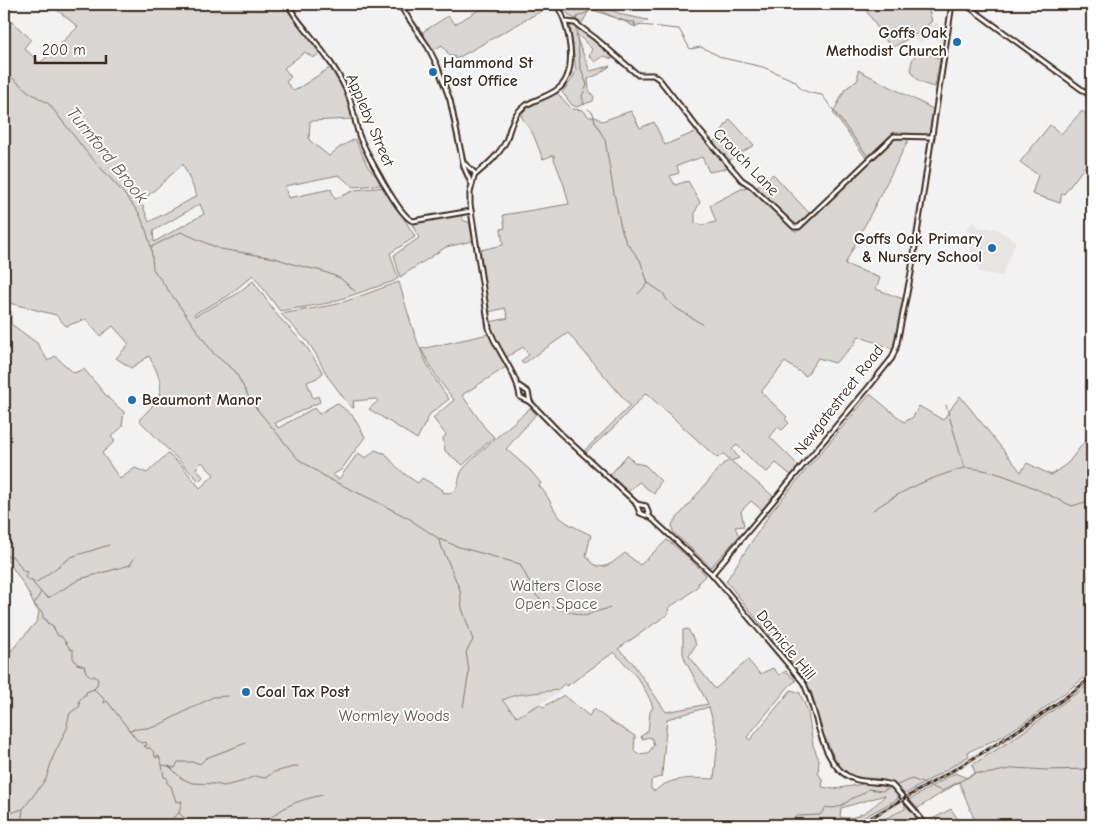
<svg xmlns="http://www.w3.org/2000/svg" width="1096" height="829" viewBox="0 0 1096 829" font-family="'Comic Neue',sans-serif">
<rect width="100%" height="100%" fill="#f3f2f2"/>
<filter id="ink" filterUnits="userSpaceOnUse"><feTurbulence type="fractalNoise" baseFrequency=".02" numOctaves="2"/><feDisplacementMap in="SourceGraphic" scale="10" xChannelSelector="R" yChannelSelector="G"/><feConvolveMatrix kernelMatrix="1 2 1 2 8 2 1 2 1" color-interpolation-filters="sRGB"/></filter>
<g filter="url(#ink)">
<!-- built -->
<g fill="#e6e3e2">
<polygon points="932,21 933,24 938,22 943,43 928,37 920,43 915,35"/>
<polygon points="974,222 980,228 989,228 991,230 994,227 1016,242 1002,276 979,272 971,250 973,240 969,236 971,234 967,230 967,228"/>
<polygon points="1092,675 1092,682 1012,740 909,800 904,795 942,771 1006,736 1056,702"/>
<polygon points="559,689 561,692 517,717 501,700 516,695"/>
<polygon points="901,797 905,803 905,808 872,825 850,825"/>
</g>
<!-- green -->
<g fill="#d8d5d2" stroke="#8a8078" fill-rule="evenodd">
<path d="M50,4H285L293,16L321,53L313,58L305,52L284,68L291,77L286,82L294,91L331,67L345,90L353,119L310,121L309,140L329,156L340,147L355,139L368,167L382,183L381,185L353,187L339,175L285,186L288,198L331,189L335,199L355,190L385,187L415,237L390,253L398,278L394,281L329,303L280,311L253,275L228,296L194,314L195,316L235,295L253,281L278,316L306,346L323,373L317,378L307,382L313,398L318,396L320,402L275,423L278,428L314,408L319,414L337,403L353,416L365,437L341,470L332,475L339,479L358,453L366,458L375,450L383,453L384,452C394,465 404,475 418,483L422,478L443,490L442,492C463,497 455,477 464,468C485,446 509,427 530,408L536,414L506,449L530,470L541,483L539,486C548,494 551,506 558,515C562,522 583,531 591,535L586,555C599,576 611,564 625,553L640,565L667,540L687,556L706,575L698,583L699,585L684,598L669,607L668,614L618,649L632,662L666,712L708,704L686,662L683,654V630L688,629L696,644L689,656L715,689L748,660L760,674L773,668L779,675L786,671L796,681L790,685L747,737L750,740L791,690L800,693L808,712L813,745L819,760L818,773L823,781L822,787L834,789L863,784L889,786L901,797L850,825H713C701,820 688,819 676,825H4V659L37,621L39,612C34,606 32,601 29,594C22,581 13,568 4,556V311H11V324L37,343L48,361L55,356L74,373L84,369L109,399L124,412L122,427L111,437L115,441L102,453L120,479L135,468L147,473L166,455L168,454L182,466L200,488L214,475L202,462L196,468L203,477L199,481L139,420C164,395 167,389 149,356L131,368L116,358L129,344L113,326L100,336L86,319L66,326L56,315L9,303L8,290L11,286L4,278L6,276L4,273V15L31,39L24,48L40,63L78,27ZM183,164L197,196L149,222L143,206L138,205ZM200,204L204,214L154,242L153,231ZM614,652C632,671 644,683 653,707L650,712L648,731L641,736L642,739L649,737L652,739L654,745L648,753L637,754L634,751L635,736L610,721L594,709L589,716L564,695L543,707L540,704L517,717L502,700L516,695L558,690L565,683L567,686ZM709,707L718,740L714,779C693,778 671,776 655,791L651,789V781L653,779L661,777L662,774L667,719ZM885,795C876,806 856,822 840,817L841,808Z"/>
<polygon points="489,4 552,5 456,59 454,56 450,56 442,45 432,51 421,33 448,16 455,24"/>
<polygon points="559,4 607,4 605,7 623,15 648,20 635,27 622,20 590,9 582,23 570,16"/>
<polygon points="869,4 936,4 938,7 929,11 932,21 915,35 891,48 864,7"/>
<polygon points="570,24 575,24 602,44 615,56 612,59 604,56 595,62 589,56 592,49 577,34 576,36 590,71 610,66 599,74 588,79 589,90 594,97 593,101 576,107 572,105 562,92 571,81 576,71"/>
<path d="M920,50L940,59L935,87C915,84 901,67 920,50Z"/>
<polygon points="858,70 933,109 929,136 893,133 867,159 833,113 845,89 858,80"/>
<polygon points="557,93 572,109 583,110 589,117 595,117 602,121 631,111 640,128 654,122 665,145 697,131 727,166 725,169 709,172 702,157 677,166 679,173 670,176 675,185 688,181 700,202 695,212 695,223 703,225 716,222 710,205 741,189 752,188 795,231 797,231 895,136 910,137 845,264 880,278 876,289 903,299 898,330 893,349 858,336 854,345 835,363 818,358 806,376 785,362 761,392 787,417 785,419 789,423 782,430 778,427 770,437 799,466 792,476 776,463 767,472 758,466 737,445 732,449 739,458 731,461 773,496 762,510 751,501 741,511 744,526 735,527 739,536 711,567 673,532 672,524 723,464 730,460 724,454 717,458 646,393 615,426 585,453 584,451 630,406 568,333 523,364 521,361 529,355 523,347 505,358 494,335 490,322 508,318 505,308 489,312 480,250 503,245 501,229 505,228 503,215 569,204 564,185 554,159 554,155 543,159 533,134 521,116 526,108"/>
<polygon points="1092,109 1092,157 1064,194 1062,193 1060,203 1032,194 1038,175 1020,162 1050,125 1061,134 1082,111 1087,115"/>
<polygon points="730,119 754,145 728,161 713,143"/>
<polygon points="773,174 810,214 798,226 794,226 756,188"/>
<polygon points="460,214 464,221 469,222 473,241 446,247 400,277 394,255 419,238 412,224"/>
<path d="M399,282C412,327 420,361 449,399L430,414L417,439L369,409L378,401L376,399L353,401L354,408L350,406L328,377L317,356L308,342L281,314L338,304Z"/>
<polygon points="489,334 506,367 462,395 485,428 494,437 463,465 445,451 443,438 446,435 433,418 454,400 438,379 421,349"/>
<polygon points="870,394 904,422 913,417 919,406 943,420 960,396 1021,472 1027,463 1051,475 1068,463 1092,432 1092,672 1034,716 1003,736 968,752 969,756 904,795 893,784 878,779 854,777 841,768 834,757 821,729 812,693 802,676 726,581 771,512"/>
<polygon points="627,455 635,463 645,465 661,481 654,494 639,482 628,492 610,475"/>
<polygon points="1092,682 1092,825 929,825 927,822 951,809 961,824 975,821 959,782 918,808 916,808 909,800 955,773 967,778 975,773 972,765 1012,740"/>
<polygon points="905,803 915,813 922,825 872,825 905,809"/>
</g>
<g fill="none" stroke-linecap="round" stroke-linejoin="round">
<!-- stream -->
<g stroke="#827770" stroke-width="1">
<path d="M594,4C602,14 623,23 635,22L634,25C649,25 664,28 679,29L690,49L701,47L723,58L763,67L795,81L801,89L810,93L822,95L867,155"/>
<polyline points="576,22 577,17 596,8"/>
<polyline points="576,27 580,66 587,85 582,96 584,105"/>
<polyline points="4,71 29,92 49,104 88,154 121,190 139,213 146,230 151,247 153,269 214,354 235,371 252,403 298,459 329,479 371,499 412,520"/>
<polyline points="588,109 593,113 595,122 605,140 613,188 621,228 626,242 640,260 648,283"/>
<polyline points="151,247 181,232 220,249 275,258 296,265 322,271 340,278 355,291"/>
<polyline points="638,294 648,283 663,293 667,300 676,308 702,324"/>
<polyline points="946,405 963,463 965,467"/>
<path d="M873,510C897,494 920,482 948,473C954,471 961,468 967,468C1000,469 1042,492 1072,506L1092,500"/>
<polyline points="412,521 438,538 460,590 462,608 473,640 466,652 469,672 463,707"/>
<polyline points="439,539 459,547 520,564 536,595 543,602 551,607 586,616 594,612 610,608"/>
<polyline points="4,551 8,557 12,556 19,564 23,571 27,572 25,577 30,582 31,579 33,581 33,583 41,592 34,604 43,614 43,618 47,620 47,623 52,625 58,636 61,636 71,650 73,649 73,658 77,664 84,666 86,672 91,677 95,676 98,680 97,685 94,689 104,699 104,703 107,701 136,739 141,743 146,742 147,745 144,746 148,749 149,747 154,752 155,757 157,758 157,755 159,756 162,765 164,777 167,778 167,783 171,786 176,802 182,801 179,813 192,825"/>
<polyline points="35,582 37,582 71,557 109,545"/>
<polyline points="41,592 48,598 80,579 130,565 135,557"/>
<polyline points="129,730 155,727 213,697 228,696"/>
<polyline points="163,765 175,768 178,762 195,762 200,764 206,758 246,743"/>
<polyline points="169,766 181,778 192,783 215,784 224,786 241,782 255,776 265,778 274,772 298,766"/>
<polyline points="4,816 22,809"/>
<polyline points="21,825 23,809 46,779 53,757 68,726 67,724 70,713 80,706 79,701 84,695 86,695 86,692 94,689"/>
<polyline points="164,825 179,813"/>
<path d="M262,825C284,806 294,801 323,795"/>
<path d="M783,825L797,816L820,815L826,807C836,810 843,805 851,799C858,795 862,796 868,789L882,791L912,779L942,791L975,773L986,774L1015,768L1046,770L1092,769"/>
</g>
<!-- secondary casing -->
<g stroke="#3b2a1e" stroke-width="7">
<g id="secondary">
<path d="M288,4C293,15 302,25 310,35C324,53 341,75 349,97C354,110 355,125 360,138C367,153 399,217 413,221L471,211"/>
<polyline points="399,4 428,47 437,65 450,100 464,167 471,183"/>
<polyline points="965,4 1092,97"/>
<polyline points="566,22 575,23 595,38 638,75 653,75 659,79 699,130 742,180 751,186 794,227 799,227 894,136 932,137"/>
<path d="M465,164L475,173L470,193V204L489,328C497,352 517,372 520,397L530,402L560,433L636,503L640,513L650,517L712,574L803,682C818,709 819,767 854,779C866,783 880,781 892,785L916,812L924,825"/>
<path d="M475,175C487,165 499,155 506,141C510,131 511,120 518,112C528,100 545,99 558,89C579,73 570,23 556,4"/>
<polyline points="519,386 528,392 530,402"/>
<polyline points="636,504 646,506 649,515"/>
<polyline points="712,574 868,388 892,358 896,348 911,273 952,4"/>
</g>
</g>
<!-- secondary -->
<use href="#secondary" stroke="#fff" stroke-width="3"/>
<!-- rail casing -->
<g stroke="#3b2a1e" stroke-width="3">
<path id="rail" d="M858,825C938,779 1020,735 1092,677"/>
</g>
<!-- rail -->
<use href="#rail" stroke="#fff" stroke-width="1" stroke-dasharray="4" stroke-linecap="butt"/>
</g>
</g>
<!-- markers -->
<g fill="#1f6fb2" stroke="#fff" stroke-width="2">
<circle cx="957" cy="42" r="5"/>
<circle cx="433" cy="72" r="5"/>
<circle cx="992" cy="248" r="5"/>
<circle cx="132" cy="400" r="5"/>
<circle cx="246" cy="692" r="5"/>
</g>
<g text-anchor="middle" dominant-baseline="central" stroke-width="4" stroke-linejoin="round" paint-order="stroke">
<!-- poi labels -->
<g font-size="16" font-weight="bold" fill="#3b2a1e" stroke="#fff" text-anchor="start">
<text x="947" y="33" text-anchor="end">Goffs Oak<tspan x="947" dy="18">Methodist Church</tspan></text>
<text x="443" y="63">Hammond St<tspan x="443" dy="18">Post Office</tspan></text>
<text x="982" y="239" text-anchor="end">Goffs Oak Primary<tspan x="982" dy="18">&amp; Nursery School</tspan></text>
<text x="142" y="400">Beaumont Manor</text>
<text x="256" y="692">Coal Tax Post</text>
</g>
<!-- street labels -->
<g font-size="16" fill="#3b2a1e" stroke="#fff">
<text transform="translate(370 120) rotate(67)">Appleby Street</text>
<text transform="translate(746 162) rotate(46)">Crouch Lane</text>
<text transform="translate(839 400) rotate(-52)">Newgatestreet Road</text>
<text transform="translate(786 645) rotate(51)">Darnicle Hill</text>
</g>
<!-- park labels -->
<g font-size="16" fill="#62554b" stroke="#fff">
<text x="556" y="586">Walters Close<tspan x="556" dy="18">Open Space</tspan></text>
<text x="394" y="716">Wormley Woods</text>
</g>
<!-- water labels -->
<g font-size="18" font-style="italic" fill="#65574e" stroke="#fff">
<text transform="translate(107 155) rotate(51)">Turnford Brook</text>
</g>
</g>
<!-- margin -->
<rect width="1096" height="829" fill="none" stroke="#fff" stroke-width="20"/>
<rect x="10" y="10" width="1076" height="809" fill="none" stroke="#3b2a1e" stroke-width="2" filter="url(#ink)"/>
<!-- scale -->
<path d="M35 55v8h71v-8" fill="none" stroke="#3b2a1e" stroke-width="2.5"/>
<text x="42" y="55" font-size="15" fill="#3b2a1e" stroke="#ffffff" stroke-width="4" paint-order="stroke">200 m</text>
</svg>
